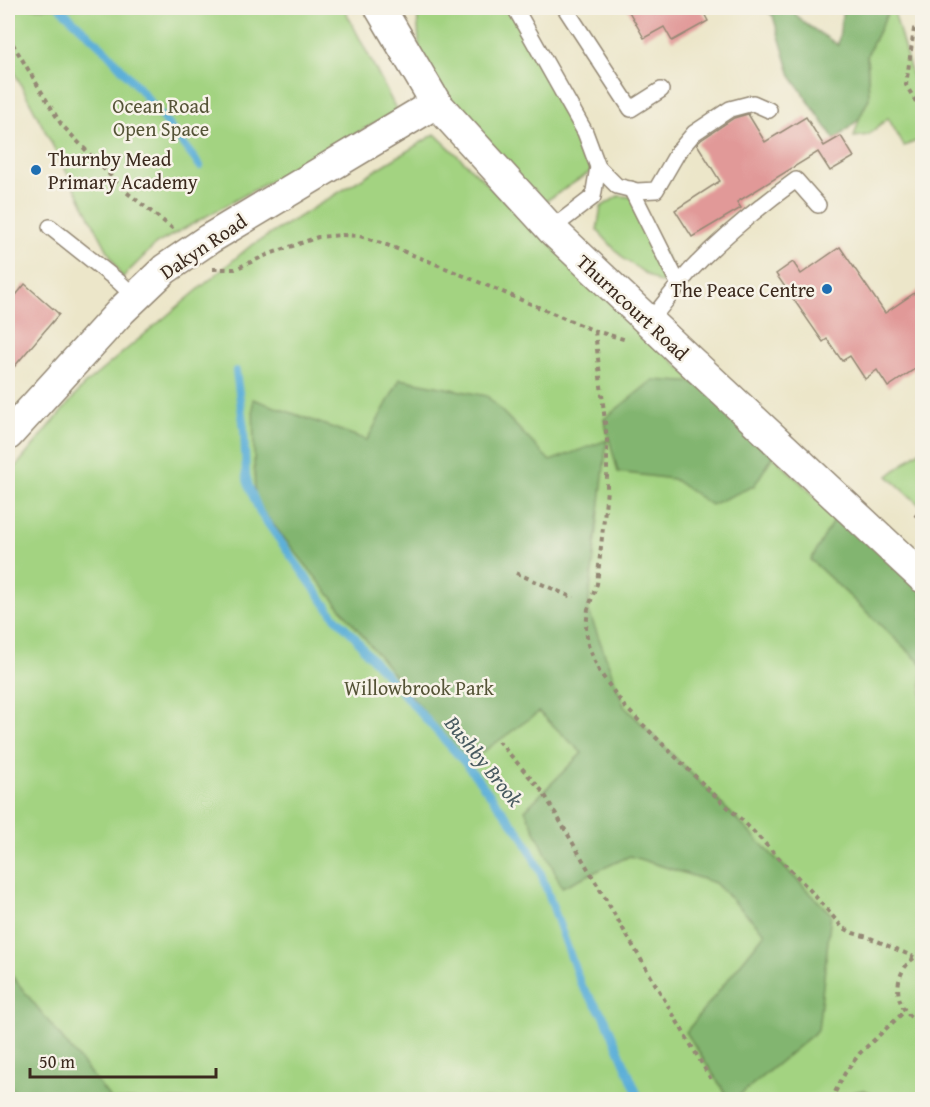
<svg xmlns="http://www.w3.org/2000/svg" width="930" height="1107" viewBox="0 0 930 1107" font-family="'Gentium Book Plus',serif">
<rect width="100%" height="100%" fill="#f7f3e8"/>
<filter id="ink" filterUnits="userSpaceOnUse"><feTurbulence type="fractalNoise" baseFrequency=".0167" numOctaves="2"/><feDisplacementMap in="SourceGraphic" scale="12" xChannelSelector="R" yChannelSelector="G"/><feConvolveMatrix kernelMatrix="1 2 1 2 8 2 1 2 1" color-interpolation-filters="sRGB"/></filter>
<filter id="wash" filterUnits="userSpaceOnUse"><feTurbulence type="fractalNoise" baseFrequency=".008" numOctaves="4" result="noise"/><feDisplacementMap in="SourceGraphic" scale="24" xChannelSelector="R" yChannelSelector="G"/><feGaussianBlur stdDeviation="1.35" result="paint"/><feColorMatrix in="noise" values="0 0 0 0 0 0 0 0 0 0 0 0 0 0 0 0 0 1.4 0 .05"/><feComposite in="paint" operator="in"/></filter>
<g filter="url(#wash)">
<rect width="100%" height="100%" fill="#ece6c9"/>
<!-- green -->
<g fill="#a3d381" stroke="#6f7e50" stroke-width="1.5">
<polygon points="8,8 344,8 397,111 156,244 122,278 8,60"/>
<polygon points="417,8 515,8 598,167 537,207 421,78"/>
<polygon points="890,8 893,8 922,111 922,139 904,146 888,118 868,135 854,137 859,119 869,98 867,55"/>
<polygon points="435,134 922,598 922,1099 8,1100 8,476 84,385 249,247"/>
<polygon points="618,196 635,197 677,279 660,283 624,259 597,230 601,207"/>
<polygon points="922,449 922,507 888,476"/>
</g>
<!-- forest -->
<g fill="#82b56f" stroke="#5e7046" stroke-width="1.5">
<polygon points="764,8 790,8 804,23 838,45 843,8 890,8 867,55 869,98 859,119 835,140 791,76 773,16"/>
<polygon points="400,379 487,396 550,461 607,440 588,609 624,706 831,914 818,1030 735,1099 729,1099 686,1032 765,933 715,883 630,856 562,887 525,810 582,753 539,712 466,764 255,502 253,399 367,440"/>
<polygon points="653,380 715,384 776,451 754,486 711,505 673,479 618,472 604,419"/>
<polygon points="839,510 922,586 922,664 811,560"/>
<polygon points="8,971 111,1099 20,1099 8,1083"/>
<polygon points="864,1090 883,1099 821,1099"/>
</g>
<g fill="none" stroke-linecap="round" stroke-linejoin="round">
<!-- stream -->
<g stroke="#5cafd8" stroke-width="8">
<polyline points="60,8 106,51 144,94 200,166"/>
<polyline points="236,371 244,429 246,475 249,487 260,513 334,616 355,637 365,651 466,764 523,837 540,871 581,985 605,1018 640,1100"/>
</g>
</g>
<g id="blocks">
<!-- building -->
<g fill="#e19998">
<polygon points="627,8 701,8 708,21 672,41 664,27 644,38"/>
<polygon points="748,114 765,142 806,117 824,146 841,136 854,157 830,171 818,152 737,202 741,208 692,237 675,210 720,181 697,144 701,140 734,118"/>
<polygon points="840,247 885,313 922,288 922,364 888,387 877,370 865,379 850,356 842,361 827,339 823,342 776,274 793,262 801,274"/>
<polygon points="25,284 59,314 8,374 8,305"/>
</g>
</g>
</g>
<g filter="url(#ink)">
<use href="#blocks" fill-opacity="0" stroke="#948874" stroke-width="1.5"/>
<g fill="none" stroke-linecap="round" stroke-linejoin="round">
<!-- service casing -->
<g stroke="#948874" stroke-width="18">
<g id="service">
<polyline points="515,8 585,132 598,167 593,197 551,229"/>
<polyline points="565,8 631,109 661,90"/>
<polyline points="598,167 617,186 637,191 656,190 678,152 694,133 730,109 753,103 769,110"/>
<polyline points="631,189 679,285"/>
<polyline points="50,227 118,281 135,297"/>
<path d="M649,322C663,305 676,287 690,271C721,238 760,206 796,180L818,205"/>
</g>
</g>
<!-- minor casing -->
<g stroke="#948874" stroke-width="33">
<g id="minor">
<polyline points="380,8 436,103 551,229 682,353 922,577"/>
<polyline points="8,435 122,310 165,269 209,239 436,103"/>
</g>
</g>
<!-- path -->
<g stroke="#948874" stroke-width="4" stroke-dasharray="4.5 4.5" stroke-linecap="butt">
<polyline points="922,24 914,29 906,85 922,112"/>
<polyline points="8,36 61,124 125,191 176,231"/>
<polyline points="213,269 235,269 267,255 318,237 342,235 360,236 387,245 431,262 595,331 627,340"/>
<polyline points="595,331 607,440 607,490 597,584 588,609 586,628 588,645 599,671 624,706 707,788 744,822 809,889 842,927 853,933 868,937 914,957"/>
<polyline points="915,517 922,509"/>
<polyline points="516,573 574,598"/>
<polyline points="498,741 543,792 712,1081"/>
<path d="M922,954C899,962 890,993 907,1013C911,1018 917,1021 922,1024"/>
<polyline points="831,1100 845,1073 860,1053 905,1011"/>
</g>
<!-- service -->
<use href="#service" stroke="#fff" stroke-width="15"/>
<!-- minor -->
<use href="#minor" stroke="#fff" stroke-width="30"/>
</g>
</g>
<!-- markers -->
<g fill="#1f6fb2" stroke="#f7f3e8" stroke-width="2">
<circle cx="36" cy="170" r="6"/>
<circle cx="827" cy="289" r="6"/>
</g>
<g text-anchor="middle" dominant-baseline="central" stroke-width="5" stroke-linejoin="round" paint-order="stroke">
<!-- park labels -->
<g font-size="20" fill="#555437" stroke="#f7f3e8">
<text x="161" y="105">Ocean Road<tspan x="161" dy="23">Open Space</tspan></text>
<text x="419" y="687">Willowbrook Park</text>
</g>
<!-- poi labels -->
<g font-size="20" fill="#3b2a1e" stroke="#f7f3e8" text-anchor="start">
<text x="48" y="158">Thurnby Mead<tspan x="48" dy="23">Primary Academy</tspan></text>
<text x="815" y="289" text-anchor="end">The Peace Centre</text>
</g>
<!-- street labels -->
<g font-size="20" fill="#3b2a1e" stroke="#f7f3e8">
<text transform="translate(203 246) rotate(-34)">Dakyn Road</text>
<text transform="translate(633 307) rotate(43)">Thurncourt Road</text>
</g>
<!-- water labels -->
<g font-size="21" font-style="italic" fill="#47595f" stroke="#f7f3e8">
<text transform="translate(484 761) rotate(51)">Bushby Brook</text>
</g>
</g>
<!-- margin -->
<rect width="930" height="1107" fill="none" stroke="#f7f3e8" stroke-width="30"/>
<!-- scale -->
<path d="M30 1068v9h186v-9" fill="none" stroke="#3b2a1e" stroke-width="3"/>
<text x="39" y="1068" font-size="18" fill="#3b2a1e" stroke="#f7f3e8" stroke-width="4.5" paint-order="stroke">50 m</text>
</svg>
